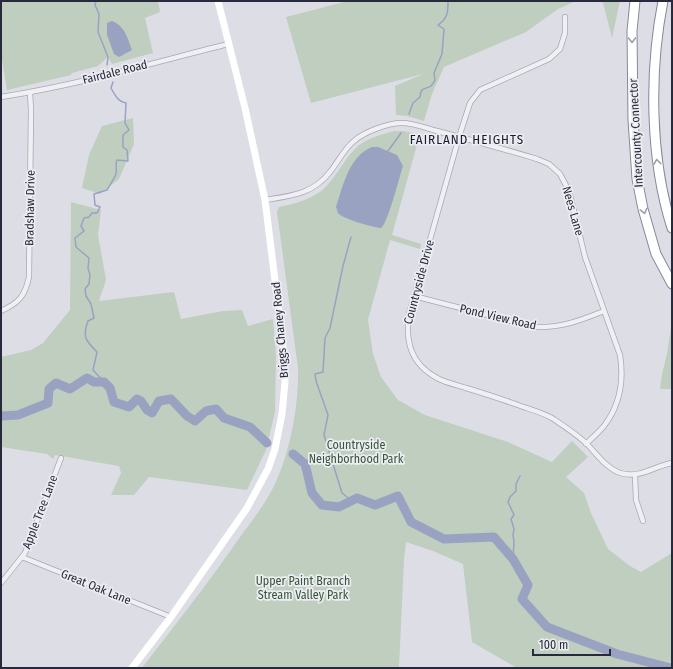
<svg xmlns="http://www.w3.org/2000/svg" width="673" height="669" viewBox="0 0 673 669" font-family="'Fira Sans Condensed',sans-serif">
<rect width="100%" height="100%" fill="#dddee5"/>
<!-- green -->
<g fill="#bfcebf">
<polygon points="1,1 158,1 160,12 145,18 153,53 112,64 108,57 98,66 72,73 71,75 7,90 1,54"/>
<polygon points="348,1 576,1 558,9 526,32 444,67 432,94 424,121 407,116 396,115 395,86 423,74 311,103 286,17"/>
<polygon points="600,1 620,1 612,38 603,3"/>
<polygon points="133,118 134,144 119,179 100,194 82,188 89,155 102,126"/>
<path d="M394,131H403L420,134L392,235L421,244L420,249L390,240L368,320L373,354L381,377L398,400L425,415L508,442L552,462L572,441L588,457L566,477L584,493L591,513L608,549L630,566L641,572L672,553V668H517L472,642L463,564L433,551L406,542L404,560L399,668H142C175,625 209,582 240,537C252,521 265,504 274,486C290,453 299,405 298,368L277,212L279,207C294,204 308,200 320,192C335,180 342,162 355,149C364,139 382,134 394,131Z"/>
<polygon points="71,202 101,210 98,235 106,280 99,301 174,292 181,319 223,311 242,310 248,326 273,319 276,356 275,412 266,450 247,490 149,477 134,495 111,495 121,473 119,466 55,455 53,459 47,454 1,447 1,357 31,350 43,343 70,310"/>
<polygon points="671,327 672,329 672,389 660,389 662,374 667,354"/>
</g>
<!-- water -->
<g fill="#9aa2c2">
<path d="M112,21C125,26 128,39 132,50L119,57L114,54L107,35V23Z"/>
<path d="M372,147H378L397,155L403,166C399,178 388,223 381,228C374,228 341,218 338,213C337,212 337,208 336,207C343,186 349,156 372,147Z"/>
</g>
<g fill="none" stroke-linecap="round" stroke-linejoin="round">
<!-- stream -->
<g stroke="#9aa2c2" stroke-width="1.5">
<polyline points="96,1 95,5 99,14 98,32 108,57 107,65"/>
<path d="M409,114L413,103L420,97C421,86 425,90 431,86C433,84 434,82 435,80L434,73L442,54L444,29L438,25C448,18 448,12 448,1"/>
<polyline points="388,151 401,133"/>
<polyline points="351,237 343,266 330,328 325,338 323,372 315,374 316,381 328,415 324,435 342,493 352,501"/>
<path d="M104,382L93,370L97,352C86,341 82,337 88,321L94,318L91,304L86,296L85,289L89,284L90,275L88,268L89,258L76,247L75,238L84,231L81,226L84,218L89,217L92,213H97L100,207L95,205L94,194L107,190C110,185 114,179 116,174C117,169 115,164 117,160L128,161L127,150L123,147V135L129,130L125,123L126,103C118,102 115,95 111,88L113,82"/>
<polyline points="513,559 514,542 513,535 514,529 511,519 514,515 508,502 510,497 516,491 516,484 520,476"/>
</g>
<!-- river -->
<g stroke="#9aa2c2" stroke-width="9">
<polyline points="1,416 18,415 48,403 49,389 56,383 70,389 87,378 94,382 104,382 110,388 114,402 129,407 137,399 141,401 147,410 152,413 159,401 171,399 187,416 195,421 206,411 216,409 224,418 250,427 267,443"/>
<polyline points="293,454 305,464 312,493 322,505 339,507 357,498 375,505 398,496 411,522 444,539 494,537 513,559 528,585 522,599 547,627 617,654 671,668"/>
</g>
<!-- minor casing -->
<g stroke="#a7a8b2" stroke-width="6">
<g id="minor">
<path d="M565,17V33L560,49L549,59L480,90L470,103L459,137L409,314C405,342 411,364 437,378C446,383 457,385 466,388C483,393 501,399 518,405C529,409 541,412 552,418C564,426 575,433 586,443C596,453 606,468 620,473C640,479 654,466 672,463"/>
<path d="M1,97C78,85 153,63 228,44"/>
<path d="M265,200C291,196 313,194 330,172C338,162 344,149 354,141C364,132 388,123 402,123C413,123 426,128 437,131C471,140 504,149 537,159L549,164L560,174L569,191L585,257L620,355C624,380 620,405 604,426C599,432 592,438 586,444"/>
<path d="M414,296L534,327C561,328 579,321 604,311"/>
<path d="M1,311C19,303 25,296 29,277L31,110L30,93"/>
<polyline points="635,475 636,500 643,521"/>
<polyline points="22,557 171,617"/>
<polyline points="1,583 25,553 61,458"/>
</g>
</g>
<!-- motorway casing -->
<g stroke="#86889a" stroke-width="11">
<g id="motorway">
<polyline points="635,1 632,31 633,120 637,179 643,209 656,254 672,284"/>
<path d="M663,1C649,72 650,159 672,228"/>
</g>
</g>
<!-- minor -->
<use href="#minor" stroke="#efeff4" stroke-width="4.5"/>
<!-- secondary -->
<polyline stroke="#fff" stroke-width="7" points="132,668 171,617 247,508 268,469 275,449 282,414 285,382 284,353 265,200 245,108 218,1"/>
<!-- motorway -->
<use href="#motorway" stroke="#fff" stroke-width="9"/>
</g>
<!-- one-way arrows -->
<defs><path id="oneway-chevron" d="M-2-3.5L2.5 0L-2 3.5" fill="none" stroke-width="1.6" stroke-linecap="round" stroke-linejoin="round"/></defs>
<g stroke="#9e9fa6">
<use href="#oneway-chevron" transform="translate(632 40) rotate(89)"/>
<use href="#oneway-chevron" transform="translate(657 162) rotate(-97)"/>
<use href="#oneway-chevron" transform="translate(644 211) rotate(76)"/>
</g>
<g text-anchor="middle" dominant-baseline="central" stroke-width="3.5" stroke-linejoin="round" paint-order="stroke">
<!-- street labels -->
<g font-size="12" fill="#28293a" stroke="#ecedf3">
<text transform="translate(115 72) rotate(-14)">Fairdale Road</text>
<text transform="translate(636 133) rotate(-93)">Intercounty Connector</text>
<text transform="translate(30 208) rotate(-89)">Bradshaw Drive</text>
<text transform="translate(573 211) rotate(74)">Nees Lane</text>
<text transform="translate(419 282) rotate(-75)">Countryside Drive</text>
<text transform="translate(498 317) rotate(13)">Pond View Road</text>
<text transform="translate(280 330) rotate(-95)">Briggs Chaney Road</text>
<text transform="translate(40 512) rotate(-69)">Apple Tree Lane</text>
<text transform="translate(96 587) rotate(22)">Great Oak Lane</text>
</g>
<!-- park labels -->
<g font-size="12" fill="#365539" stroke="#ecedf3">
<text x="356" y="445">Countryside<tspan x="356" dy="14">Neighborhood Park</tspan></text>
<text x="303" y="581">Upper Paint Branch<tspan x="303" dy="14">Stream Valley Park</tspan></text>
</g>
<!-- neighbourhood labels -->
<g font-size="13" letter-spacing="1" fill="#1a1b2b" stroke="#ecedf3">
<text x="467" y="139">FAIRLAND HEIGHTS</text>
</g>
</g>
<!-- border -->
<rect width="673" height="669" fill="none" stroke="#28293a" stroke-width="4"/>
<!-- scale -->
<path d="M533 649v6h77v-6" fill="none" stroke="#28293a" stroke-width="2"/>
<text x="539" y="649" font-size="12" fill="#28293a" stroke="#ecedf3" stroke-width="3" paint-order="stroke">100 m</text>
</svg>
